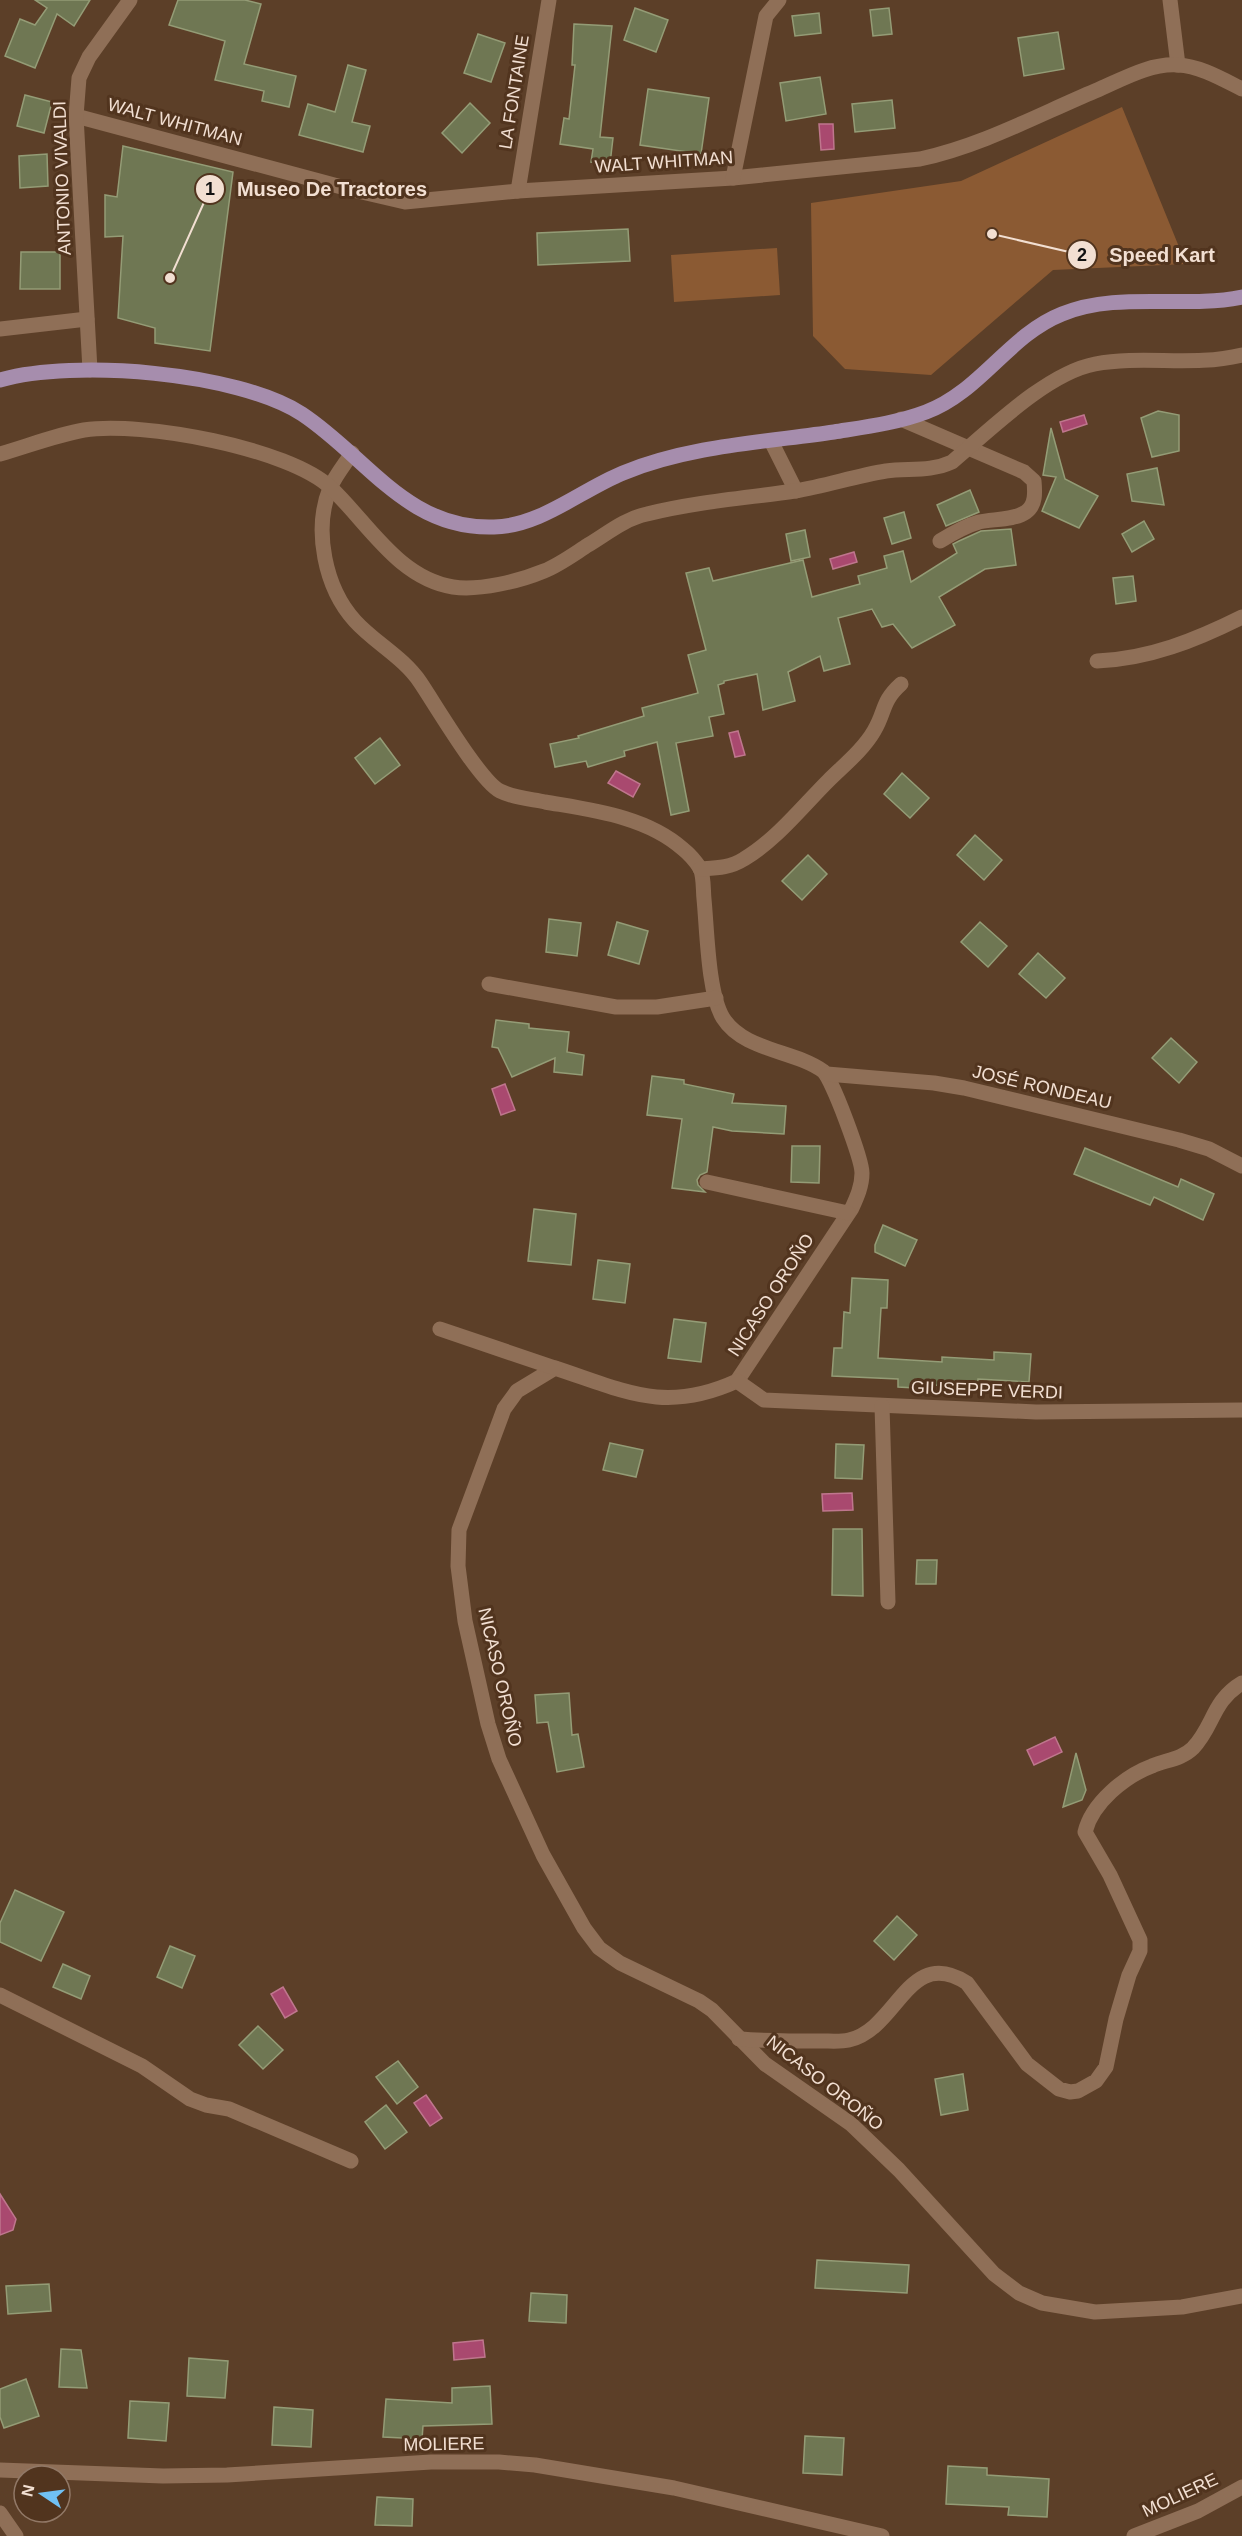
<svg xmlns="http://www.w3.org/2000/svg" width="1242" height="2536" viewBox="0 0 1242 2536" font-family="Arial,sans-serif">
<rect width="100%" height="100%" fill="#5c3f28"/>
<!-- green -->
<g fill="#8b5a33">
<polygon points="1122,107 1186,264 1053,270 931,375 845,369 813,336 811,203 961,181"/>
<polygon points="777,248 780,295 674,302 671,255"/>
</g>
<!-- water -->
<g fill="#a9496f" stroke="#bf768d" stroke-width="1.5">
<polygon points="819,124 833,124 834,149 821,150"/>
<polygon points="1084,415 1087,424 1063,432 1060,422"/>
<polygon points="854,552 857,562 833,569 830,559"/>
<polygon points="738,731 745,755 735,757 729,733"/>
<polygon points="616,771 640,784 633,797 608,783"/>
<polygon points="505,1084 515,1110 501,1115 492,1089"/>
<polygon points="852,1493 853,1510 823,1511 822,1494"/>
<polygon points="1055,1737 1062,1752 1034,1765 1027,1750"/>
<polygon points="283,1987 297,2011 285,2018 271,1994"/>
<polygon points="426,2095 442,2118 430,2126 414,2103"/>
<polygon points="0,2194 16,2219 13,2230 0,2235"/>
<polygon points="483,2340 485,2357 454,2360 453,2343"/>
</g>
<!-- building -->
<g fill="#6f7753" stroke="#949c76" stroke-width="1.5">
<polygon points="35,0 90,0 74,26 57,14 35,68 5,56 20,19 35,25 47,8"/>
<polygon points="178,0 245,0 261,4 244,64 296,76 289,107 262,101 264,91 215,80 225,41 169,25"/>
<polygon points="635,8 668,20 656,52 624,40"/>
<polygon points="889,8 892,34 873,36 870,10"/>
<polygon points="819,13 821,33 795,36 792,16"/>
<polygon points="574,24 612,26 600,137 613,138 610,164 591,162 593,149 560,144 564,118 569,119 575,65 572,65"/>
<polygon points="1058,32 1064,69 1024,76 1018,38"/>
<polygon points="478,34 505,43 491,82 464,73"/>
<polygon points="348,65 366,70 352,122 370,126 363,152 299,135 308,104 335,112"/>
<polygon points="820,77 826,114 786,121 780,83"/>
<polygon points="648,89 709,98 701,154 640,145"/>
<polygon points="25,95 52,102 44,133 17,126"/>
<polygon points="892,100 895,128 855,132 852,104"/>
<polygon points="470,103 490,123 462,153 442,133"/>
<polygon points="123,146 233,172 210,351 155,343 155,328 118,318 123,236 105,237 105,195 117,197"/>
<polygon points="47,154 48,186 20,188 19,156"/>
<polygon points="628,229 630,261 538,265 537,233"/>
<polygon points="21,252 60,252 60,289 20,289"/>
<polygon points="1158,411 1179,415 1179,451 1152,457 1141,418"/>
<polygon points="1051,428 1065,479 1098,496 1079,528 1042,511 1056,477 1043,475"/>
<polygon points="1157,468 1164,505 1132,501 1127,474"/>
<polygon points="970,490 979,512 946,526 937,505"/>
<polygon points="904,512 911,538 892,544 884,518"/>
<polygon points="1144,521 1154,539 1132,552 1122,534"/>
<polygon points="1011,529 1016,565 985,569 939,597 955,625 912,648 893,624 882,627 872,609 838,618 850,664 824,671 820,656 788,672 795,701 763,710 757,674 724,681 724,683 718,685 724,714 709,717 713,736 676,743 689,811 671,815 657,742 624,751 625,756 588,767 586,761 555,767 550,744 579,738 578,736 644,716 642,708 698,693 688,655 706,650 686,573 709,568 713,581 803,560 812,597 860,584 858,576 887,568 884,556 903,551 911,582 957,553 953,544 959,541 981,531"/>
<polygon points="805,530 810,557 791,561 786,534"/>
<polygon points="1133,576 1136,601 1116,604 1113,578"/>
<polygon points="380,738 400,765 375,784 355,758"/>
<polygon points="902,773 929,798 910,818 884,794"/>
<polygon points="975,835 1002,860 984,880 957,855"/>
<polygon points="808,855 827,874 802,900 782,881"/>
<polygon points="549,919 581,923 577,956 546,952"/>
<polygon points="617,922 648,931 639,964 608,955"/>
<polygon points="980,922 1007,946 988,967 961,942"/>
<polygon points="1038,953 1065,978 1046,998 1019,974"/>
<polygon points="496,1020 529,1024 529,1028 569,1032 567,1052 584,1055 582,1075 554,1072 555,1058 512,1077 498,1048 492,1047"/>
<polygon points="1171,1038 1197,1062 1179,1083 1152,1058"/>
<polygon points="652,1076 684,1080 684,1084 734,1094 732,1103 786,1106 784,1134 732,1131 713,1127 707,1172 700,1175 697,1180 698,1185 705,1192 672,1188 682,1119 647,1115"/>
<polygon points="792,1146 820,1146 819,1183 791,1182"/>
<polygon points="1085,1148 1178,1187 1181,1179 1214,1194 1203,1220 1154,1197 1150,1205 1074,1174"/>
<polygon points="534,1209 576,1214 571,1265 528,1261"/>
<polygon points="883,1225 917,1240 905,1266 875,1252 875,1245"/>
<polygon points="598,1260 630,1264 625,1303 593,1299"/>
<polygon points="852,1278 888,1280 887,1308 881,1308 878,1358 942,1362 942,1357 994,1360 994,1352 1031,1354 1029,1382 978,1379 977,1387 935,1385 934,1389 898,1387 898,1379 832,1376 834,1348 842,1348 844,1312 850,1313"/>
<polygon points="674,1319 706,1323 701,1362 668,1358"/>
<polygon points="610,1443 643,1450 636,1477 603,1470"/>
<polygon points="836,1444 864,1445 862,1479 835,1478"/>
<polygon points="833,1529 862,1529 863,1596 832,1595"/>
<polygon points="917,1560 937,1560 936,1584 916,1584"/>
<polygon points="569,1693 572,1735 578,1734 584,1767 557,1772 548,1722 537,1723 535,1695"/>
<polygon points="1076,1753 1086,1790 1082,1800 1063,1807"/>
<polygon points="15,1890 64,1912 41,1961 0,1942 0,1923"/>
<polygon points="897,1916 917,1935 894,1960 874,1941"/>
<polygon points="170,1946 195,1956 182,1988 157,1977"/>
<polygon points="63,1964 90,1976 81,1999 53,1987"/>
<polygon points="258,2026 283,2050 263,2069 239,2045"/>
<polygon points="398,2061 418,2087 397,2104 376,2077"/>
<polygon points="963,2074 968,2110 941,2115 935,2079"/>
<polygon points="386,2105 407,2132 385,2149 365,2122"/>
<polygon points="817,2260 909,2265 907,2293 815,2288"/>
<polygon points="49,2284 51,2311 8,2314 6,2286"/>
<polygon points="531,2293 567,2295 566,2323 529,2321"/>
<polygon points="61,2349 81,2350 87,2388 59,2387"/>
<polygon points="189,2358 228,2361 225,2398 187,2396"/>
<polygon points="26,2379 39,2416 4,2428 0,2417 0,2389"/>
<polygon points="490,2386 492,2424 423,2426 422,2439 383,2437 386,2399 452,2403 452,2388"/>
<polygon points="130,2401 169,2403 166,2441 128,2438"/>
<polygon points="274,2407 313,2410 311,2447 272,2445"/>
<polygon points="805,2436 844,2438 842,2475 803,2473"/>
<polygon points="948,2466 987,2468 987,2475 1049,2479 1047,2517 1008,2515 1009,2507 946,2504"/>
<polygon points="377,2497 413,2499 412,2526 375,2525"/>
</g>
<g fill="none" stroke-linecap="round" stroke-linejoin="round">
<!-- minor -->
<g stroke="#8f6f57" stroke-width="15">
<polyline points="1170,0 1178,65"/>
<path d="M76,116L349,189L405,202L518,191L733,178L920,159C981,146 1038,115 1095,91C1121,80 1149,63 1178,65C1200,66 1222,79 1242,89"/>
<polyline points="733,178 766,16 779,0"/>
<polyline points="518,191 549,0"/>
<polyline points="0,329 87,319"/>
<polyline points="90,370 76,116 79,78 89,57 130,0"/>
<path d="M901,419L1024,472L1034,481C1035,492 1036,505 1026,512C1015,520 993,519 979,522C965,526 953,533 940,541"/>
<polyline points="771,441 796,491"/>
<path d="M352,453C345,464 335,476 330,488C313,530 325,588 355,621C375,643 403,657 420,682C435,704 480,781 500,791C514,798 530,799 545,802C591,810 646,816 683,849C688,853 696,862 700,868C704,876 703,890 704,899C707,929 708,994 723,1018C744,1051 794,1050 823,1071C832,1078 862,1160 862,1173C862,1186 857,1197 852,1208L737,1381C665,1414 625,1391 555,1368L517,1391L504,1409L459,1530L458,1566L465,1621L488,1724L499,1759L543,1855L584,1928L599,1948L620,1963L699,2001L712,2010L765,2064L851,2124L899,2170L994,2274L1019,2293L1042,2303L1095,2312L1182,2307L1242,2296"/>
<path d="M0,454C28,446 56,435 84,430C141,421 289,448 331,488C368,523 398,578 453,587C479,591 520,581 544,571C559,565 574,554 588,545C608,533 624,519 647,514C695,502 746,498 795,491C826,486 855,476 886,471C909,468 930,472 952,462C990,430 1047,373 1095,364C1143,355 1194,367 1242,355"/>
<path d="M1097,661C1149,659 1196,640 1242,617"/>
<path d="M700,869C716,868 730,868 744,859C776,840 802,807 828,781C843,766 863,750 874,731C886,711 881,702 901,684"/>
<polyline points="489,984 616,1007 657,1007 716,998"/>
<polyline points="827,1074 934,1083 964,1088 1179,1140 1209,1149 1242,1166"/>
<polyline points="707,1182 848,1213"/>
<polyline points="440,1329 555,1368"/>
<polyline points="737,1381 764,1400 1036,1412 1242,1410"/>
<polyline points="882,1406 888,1602"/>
<polyline points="0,1995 142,2066 190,2099 206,2105 229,2109 351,2161"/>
<path d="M739,2039C767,2041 794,2041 822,2041C830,2041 841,2042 849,2040C898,2029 908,1945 967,1983L1027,2064L1059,2089L1070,2092L1078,2091L1096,2081L1106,2067L1116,2019L1129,1975L1140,1951V1940L1110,1875L1085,1832C1092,1803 1125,1776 1152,1766C1166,1760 1182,1759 1193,1748C1214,1726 1212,1701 1242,1683"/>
<polyline points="0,2470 163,2476 227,2475 431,2462 499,2462 535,2465 674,2488 882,2536"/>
<polyline points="0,2513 16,2536"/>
<polyline points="1134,2536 1198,2511 1242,2487"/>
</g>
<!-- major -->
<path stroke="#a68dad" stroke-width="15" d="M0,380C74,359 237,372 302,414C367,457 407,530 494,527C541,526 581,490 623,473C688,446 765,442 834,432C865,427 897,423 926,412C980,392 1009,335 1062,314C1118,291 1183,309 1242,297"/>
</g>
<g text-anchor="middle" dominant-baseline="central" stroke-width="6" stroke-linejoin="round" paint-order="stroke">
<!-- street labels -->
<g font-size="18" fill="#f2dfd2" stroke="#51341e">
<text transform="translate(514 92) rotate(-81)">LA FONTAINE</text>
<text transform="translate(175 122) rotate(15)">WALT WHITMAN</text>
<text transform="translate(664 162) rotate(-4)">WALT WHITMAN</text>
<text transform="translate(62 178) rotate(-92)">ANTONIO VIVALDI</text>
<text transform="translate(1042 1087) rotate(13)">JOSÉ RONDEAU</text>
<text transform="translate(771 1295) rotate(-57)">NICASO OROÑO</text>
<text transform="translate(987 1390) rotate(2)">GIUSEPPE VERDI</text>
<text transform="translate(500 1677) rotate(77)">NICASO OROÑO</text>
<text transform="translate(825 2083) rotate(38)">NICASO OROÑO</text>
<text transform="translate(444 2444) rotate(-1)">MOLIERE</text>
<text transform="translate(1180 2495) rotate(-25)">MOLIERE</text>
</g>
</g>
<!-- callouts -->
<path fill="none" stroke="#f2dfd2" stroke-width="2" d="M170 278L210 189M992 234L1082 255"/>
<g fill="#f2dfd2" stroke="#51341e" stroke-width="2">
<circle cx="170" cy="278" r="6"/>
<circle cx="992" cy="234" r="6"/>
<circle cx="210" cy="189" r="15"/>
<circle cx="1082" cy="255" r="15"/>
</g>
<g font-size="18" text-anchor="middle" font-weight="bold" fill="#111">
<text x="210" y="195">1</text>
<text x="1082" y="261">2</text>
</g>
<g font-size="20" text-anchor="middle" font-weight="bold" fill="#f2dfd2" stroke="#51341e" stroke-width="6" stroke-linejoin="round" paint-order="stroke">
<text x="332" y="196">Museo De Tractores</text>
<text x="1162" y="262">Speed Kart</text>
</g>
<!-- north arrow -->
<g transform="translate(42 2494) rotate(283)"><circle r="28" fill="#51341e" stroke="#917866" stroke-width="1.5"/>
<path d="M0-4.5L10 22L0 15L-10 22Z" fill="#70c1f4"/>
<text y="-9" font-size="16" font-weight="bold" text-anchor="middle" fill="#f2dfd2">N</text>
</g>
</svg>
